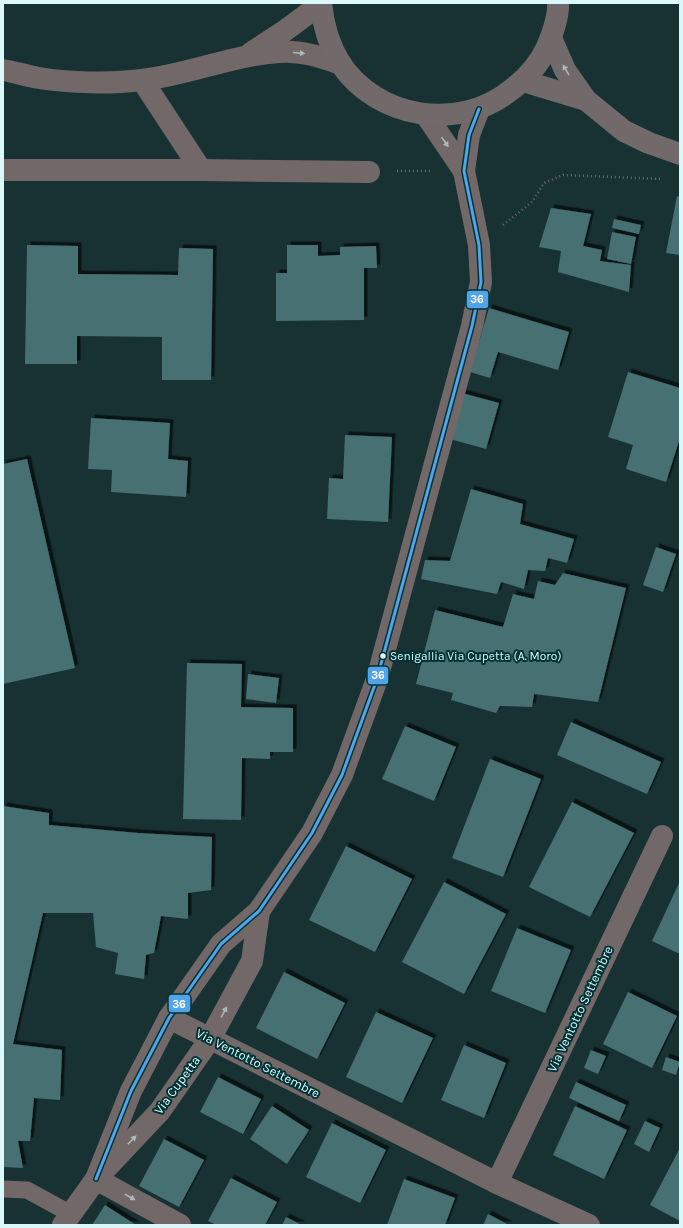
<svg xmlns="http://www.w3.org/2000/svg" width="683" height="1228" viewBox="0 0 683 1228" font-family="Karla,sans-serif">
<defs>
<filter id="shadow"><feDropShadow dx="3.5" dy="-3.5" stdDeviation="0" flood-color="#0009"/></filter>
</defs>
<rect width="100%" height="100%" fill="#183234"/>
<!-- building -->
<g fill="#466f72" filter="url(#shadow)">
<polygon points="677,196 680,197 680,255 666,253"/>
<polygon points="551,208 591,214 583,246 602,250 600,261 631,265 629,292 558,272 561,251 539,247"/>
<polygon points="614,219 641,225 639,234 612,228"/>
<polygon points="612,232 636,237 631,264 607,259"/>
<polygon points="27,245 78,246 78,274 178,275 179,248 213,249 211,380 162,380 162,337 77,336 77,364 25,364"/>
<polygon points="287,245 318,245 318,256 340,255 340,247 376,246 377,268 364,268 364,320 276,321 276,273 287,273"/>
<polygon points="489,308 569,332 558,370 498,352 490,378 470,372"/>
<polygon points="628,372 680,388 680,438 666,482 626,469 633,445 608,437"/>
<polygon points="462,393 499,403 486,449 450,439"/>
<polygon points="91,418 170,423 168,459 188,461 186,497 111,492 112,470 88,469"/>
<polygon points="345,435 392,437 388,522 327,519 329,478 343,479"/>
<polygon points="27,459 75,668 3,684 3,464"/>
<polygon points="471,489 523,504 520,524 574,539 567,563 548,558 545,571 528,570 524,589 501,582 497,594 421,579 425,560 450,561"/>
<polygon points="656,547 676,554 663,592 643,585"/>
<polygon points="563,573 626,588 598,702 534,694 532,707 500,706 496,713 451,700 453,693 416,684 435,610 503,627 513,594 534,599 538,581 555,585"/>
<polygon points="187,663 242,664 241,707 293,708 293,752 270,752 270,759 242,758 241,820 183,819"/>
<polygon points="248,674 279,678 276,703 246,699"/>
<polygon points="571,722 661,762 647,794 557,755"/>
<polygon points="405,726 456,747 434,801 382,779"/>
<polygon points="490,759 541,779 503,877 452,858"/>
<polygon points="572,802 634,833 590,917 529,887"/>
<polygon points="3,806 49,813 49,825 138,833 212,837 211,890 188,893 188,919 161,916 154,953 146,955 144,979 115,974 118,953 96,947 93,913 43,913 13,1044 62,1050 60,1100 34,1098 30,1141 18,1141 23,1168 3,1167"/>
<polygon points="346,846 412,879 375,952 309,920"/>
<polygon points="680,881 680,954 652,941"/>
<polygon points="444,882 506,914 464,994 402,962"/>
<polygon points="517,928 571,950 545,1013 491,991"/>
<polygon points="284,972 345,1003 317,1059 256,1028"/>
<polygon points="628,992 677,1016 652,1068 603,1044"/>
<polygon points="376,1012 433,1038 402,1103 346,1077"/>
<polygon points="464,1045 506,1063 484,1118 441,1100"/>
<polygon points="591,1050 606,1056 598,1074 584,1068"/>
<polygon points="666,1057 680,1062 676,1075 662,1070"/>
<polygon points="218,1077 261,1099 243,1134 200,1112"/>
<polygon points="576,1082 626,1105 619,1121 569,1098"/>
<polygon points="272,1106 309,1130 287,1164 250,1139"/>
<polygon points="575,1106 627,1130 604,1179 553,1155"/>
<polygon points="645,1121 660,1128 649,1152 634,1144"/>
<polygon points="332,1123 386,1150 360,1203 306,1177"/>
<polygon points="164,1139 204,1160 179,1207 139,1186"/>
<polygon points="680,1148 680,1221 650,1205"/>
<polygon points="231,1178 277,1202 265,1225 216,1225 208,1221"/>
<polygon points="404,1179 455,1198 445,1225 387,1225"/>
<polygon points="105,1205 136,1225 92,1225"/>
<polygon points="488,1214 509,1225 483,1225"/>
<polygon points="286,1217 302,1225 282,1225"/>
</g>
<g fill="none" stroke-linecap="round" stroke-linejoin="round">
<!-- path -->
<g stroke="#6e6a6a" stroke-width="2.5" stroke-dasharray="1 3" stroke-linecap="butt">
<polyline points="397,171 430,171"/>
<polyline points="503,225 532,202 544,183 563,175 662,179"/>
</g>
<!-- lane -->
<polyline stroke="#736868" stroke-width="17" points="3,1189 27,1190 71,1214"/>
<!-- street -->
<g stroke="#736868" stroke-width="22">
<polyline points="251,53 283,32 321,4"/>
<path d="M3,70C15,72 27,76 39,78C70,83 110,84 142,80C188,75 232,55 279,52C300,50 321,57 341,64"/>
<polyline points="142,80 201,170"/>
<polyline points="426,115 464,171"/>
<polyline points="3,170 201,170 369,172"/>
<polyline points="169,1018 497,1183 589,1225"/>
<polyline points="96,1179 131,1091 169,1018 221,944 259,911 312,833 342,775 377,679 472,326 481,282 479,245 464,171 469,135 479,109"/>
<polyline points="96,1179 180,1225"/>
<polyline points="497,1183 662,836"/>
<polyline points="63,1225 96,1179 160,1111 210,1039 252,961 259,911"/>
</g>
<!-- secondary -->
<g stroke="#72696a" stroke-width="22">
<path d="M321,3C323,24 329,45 340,63C377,119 459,132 511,90C527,78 539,65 547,47C552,36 559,15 558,3"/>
<polyline points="551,38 565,70 586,100 624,131 649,143 680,154"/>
<polyline points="523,81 586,100"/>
</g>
<!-- bus-1 casing -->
<g stroke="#003335" stroke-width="6">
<polyline id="bus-1" points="96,1179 131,1091 169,1018 221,944 259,911 312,833 342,775 377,679 472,326 481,282 479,245 464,171 469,135 479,109"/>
</g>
<!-- bus-1 -->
<use href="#bus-1" stroke="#53a3e8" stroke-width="3"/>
</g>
<!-- one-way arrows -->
<defs><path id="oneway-solid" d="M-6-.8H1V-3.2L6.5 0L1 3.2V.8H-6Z"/></defs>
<g fill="#acb8b9">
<use href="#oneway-solid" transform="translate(299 53) rotate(5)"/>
<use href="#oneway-solid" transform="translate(445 142) rotate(55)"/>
<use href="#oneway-solid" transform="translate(224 1012) rotate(-62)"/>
<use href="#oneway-solid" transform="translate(132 1140) rotate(-46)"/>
<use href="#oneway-solid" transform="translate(130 1197) rotate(29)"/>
</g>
<use fill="#acb8ba" href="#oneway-solid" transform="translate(566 70) rotate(-121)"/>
<!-- markers -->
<circle fill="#dbf9fb" stroke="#003335" stroke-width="1.5" cx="383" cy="656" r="3.5"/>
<g text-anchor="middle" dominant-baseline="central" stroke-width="4" stroke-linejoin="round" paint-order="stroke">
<!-- bus labels -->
<g font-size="12" fill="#dbf9fb" stroke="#003335" text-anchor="start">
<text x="390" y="656">Senigallia Via Cupetta (A. Moro)</text>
</g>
<!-- street labels -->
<g font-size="13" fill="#dbf9fb" stroke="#003335">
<text transform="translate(580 1009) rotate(-65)">Via Ventotto Settembre</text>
<text transform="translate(258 1063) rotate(27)">Via Ventotto Settembre</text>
<text transform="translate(177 1085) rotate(-54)">Via Cupetta</text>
</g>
</g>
<g stroke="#003335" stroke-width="1.5">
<rect x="466" y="290" width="23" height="19" rx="4" fill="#53a3e8"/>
<rect x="367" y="666" width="22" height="19" rx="4" fill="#53a3e8"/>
<rect x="168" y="994" width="23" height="19" rx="4" fill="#53a3e8"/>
</g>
<g font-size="11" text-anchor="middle" font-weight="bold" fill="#fff">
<text x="477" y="303">36</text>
<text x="378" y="679">36</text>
<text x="179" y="1008">36</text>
</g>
<!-- border -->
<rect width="683" height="1228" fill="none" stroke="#dbf9fb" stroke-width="8"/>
</svg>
